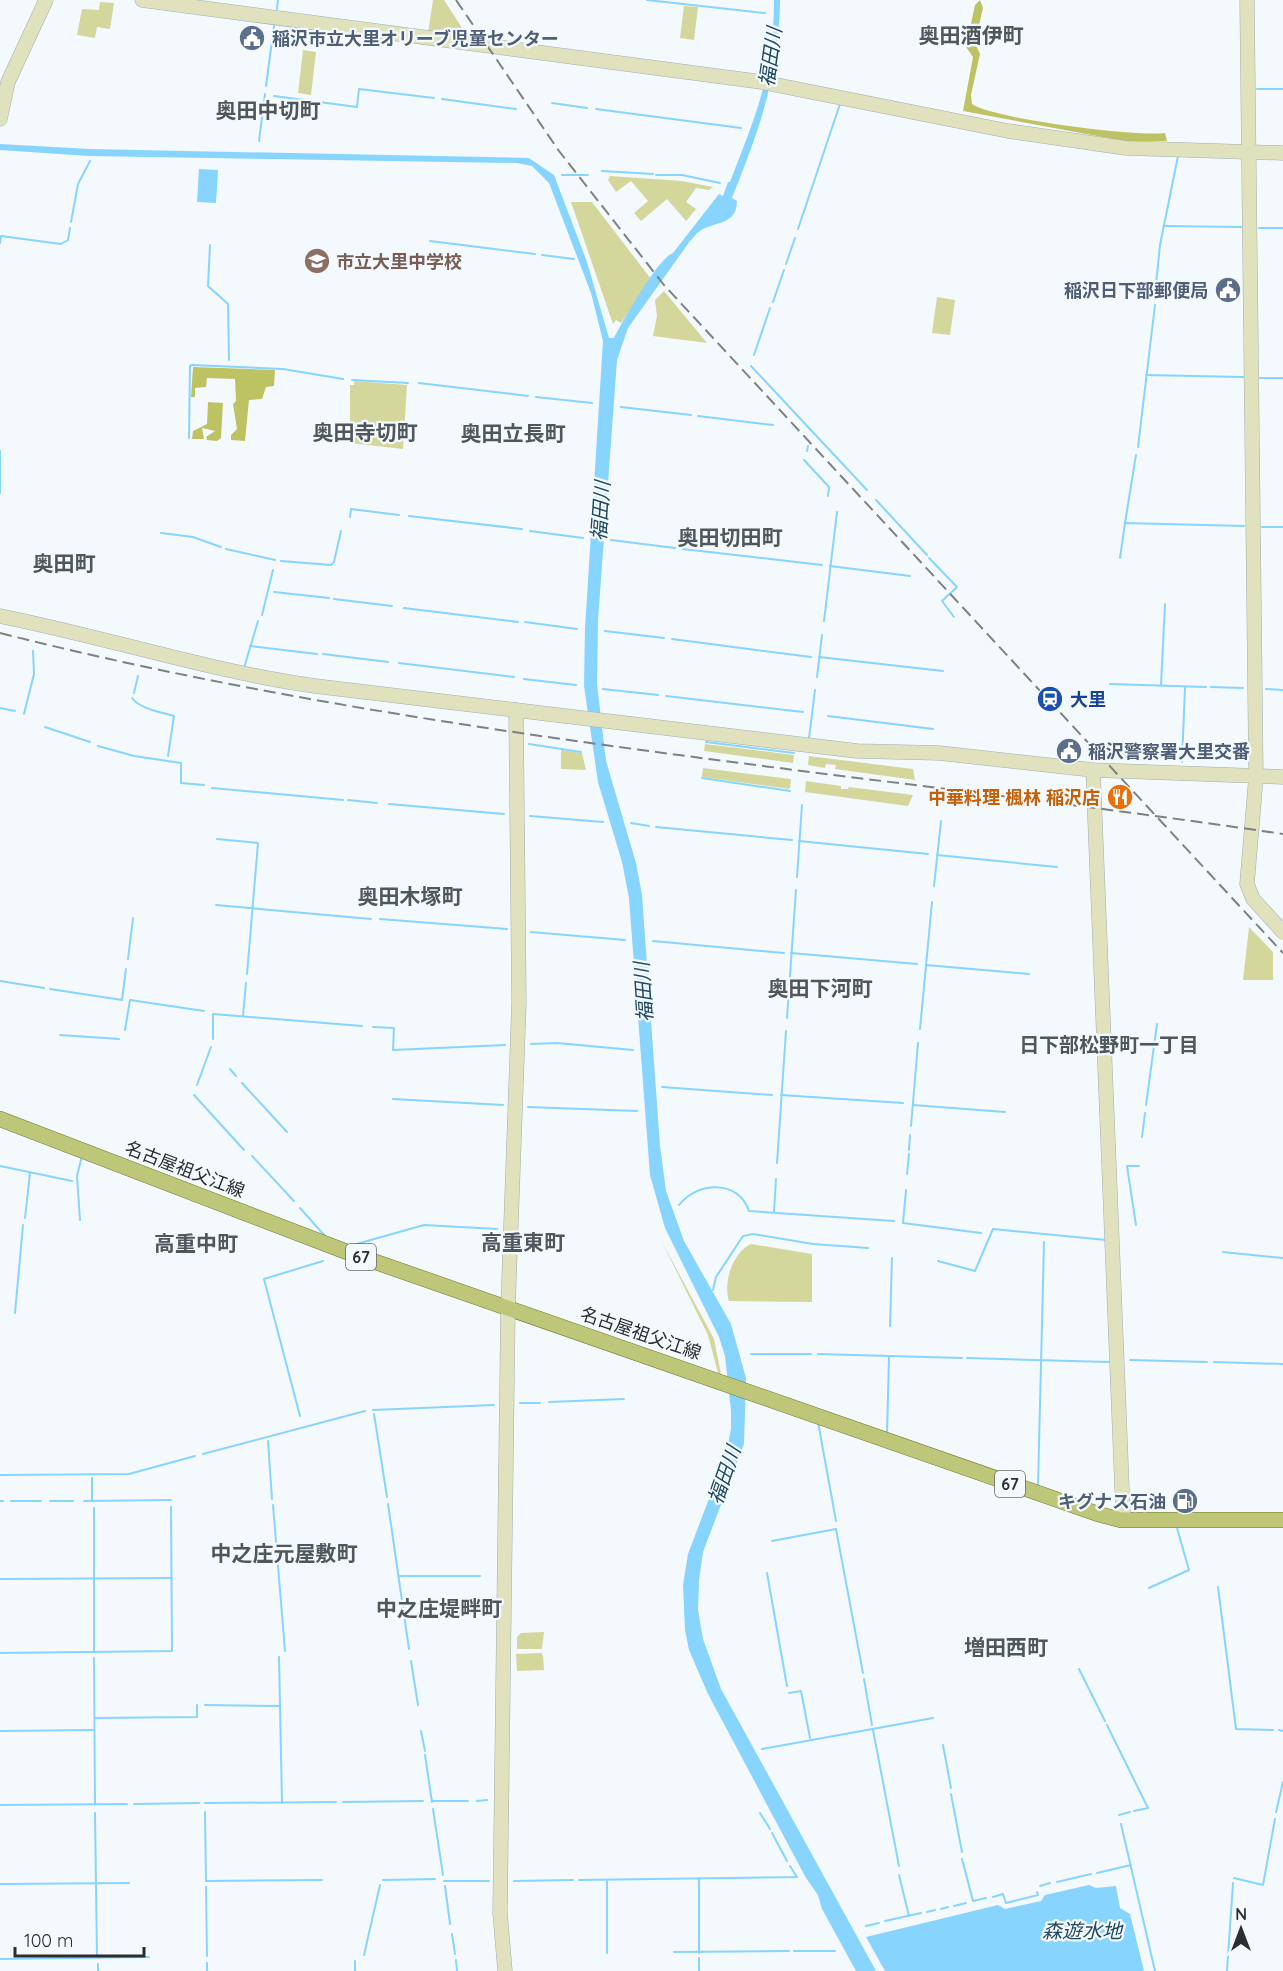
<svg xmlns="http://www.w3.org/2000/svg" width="1283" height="1971" viewBox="0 0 1283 1971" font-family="Quicksand,'Noto Sans JP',sans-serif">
<rect width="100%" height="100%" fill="#f4f9fd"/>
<!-- green -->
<g fill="#d3d79b">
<polygon points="433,0 444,0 466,34 465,38 428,33"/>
<polygon points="100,2 114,3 110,29 97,27 95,38 77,35 82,9 99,10"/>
<polygon points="684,6 698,7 694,40 680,38"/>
<polygon points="303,50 316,52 311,95 298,93"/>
<polygon points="610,176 682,181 713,187 709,190 696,188 686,202 696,209 686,221 667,199 641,221 634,213 648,201 631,181 616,192 608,180"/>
<polygon points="571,202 592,202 651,279 621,323 616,320 613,324"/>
<polygon points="664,291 707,343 653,336 657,316 655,300"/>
<polygon points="937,297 955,300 950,335 932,333"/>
<polygon points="354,381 407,385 403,449 350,443 350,385 354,385"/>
<polygon points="705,744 794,755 793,763 704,751"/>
<polygon points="561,750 582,753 586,770 561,769"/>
<polygon points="809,756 913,769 915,780 835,769 836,765 826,764 825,768 808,765"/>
<polygon points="703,768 791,779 790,789 702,777"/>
<polygon points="806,781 841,786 841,789 848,789 849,787 913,795 908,806 805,792"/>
<polygon points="1249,927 1273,952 1273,980 1243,980"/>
<polygon points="661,1240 714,1339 721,1374 718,1373 708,1335"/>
<path d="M751,1244L812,1254V1302L729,1301C723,1283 732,1253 751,1244Z"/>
<polygon points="544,1632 542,1649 517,1649 517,1637 521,1633"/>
<polygon points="541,1653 543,1656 544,1670 517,1671 516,1654"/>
</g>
<!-- forest -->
<g fill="#bdc363">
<path d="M980,0L983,8L975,43L980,54L971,95L972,104C994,119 1135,137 1165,133L1167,141H1124L963,111L973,57L966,47L975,5Z"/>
<polygon points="193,367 275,370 274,386 266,387 262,399 249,400 245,441 231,440 231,435 237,429 233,404 236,401 235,379 207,378 206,387 195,388 195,397 191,397"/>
<polygon points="208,402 223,403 221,438 217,441 207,440 206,437 215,431 202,428 204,439 192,439 193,431 207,424"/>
</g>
<!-- water -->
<g fill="#87d4fe">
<path d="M774,0H780C779,77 759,130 732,198L737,201C736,224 720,221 703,229C697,232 695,236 690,241L628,328L617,360L598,620L597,684L606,761L636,863L642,895L660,1146L666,1191L684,1241L731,1324L746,1378L744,1444L703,1552L699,1580L698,1610L703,1639L721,1689L876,1971H856L822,1909L818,1895L806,1878L708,1694L689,1650L685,1630L683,1585L688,1554L726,1454L731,1429V1411L725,1356L719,1337L665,1228L650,1175L629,898L622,862L598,782L584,686L585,629L603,341L591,293L549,183L532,166L517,163L89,156L0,150V144L90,149L529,158L554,175L587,262L609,338H614C623,321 658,258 673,253L719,194L723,196L728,182H730C755,117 774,75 774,0Z"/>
<polygon points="199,169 218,170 216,203 197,202"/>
<polygon points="1089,1885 1096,1888 1116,1886 1120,1908 1130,1914 1144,1971 885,1971 866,1937 998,1905 1005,1909 1041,1901 1045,1895"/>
</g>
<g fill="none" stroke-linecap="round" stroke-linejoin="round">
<!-- stream -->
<g stroke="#87d4fe" stroke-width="2">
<polyline points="647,0 765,13"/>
<polyline points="277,9 278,0"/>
<polyline points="266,86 274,26"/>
<polyline points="1257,89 1283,89"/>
<polyline points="274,96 357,107 359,89 434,98"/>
<polyline points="442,99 516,109"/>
<polyline points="552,103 587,108"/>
<polyline points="596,109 741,128"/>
<polyline points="259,141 265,94"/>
<polyline points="602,171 653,174"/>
<polyline points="562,175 588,175"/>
<polyline points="656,175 682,175 720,183"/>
<polyline points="71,222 78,184 90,161"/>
<polyline points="1164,226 1242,227"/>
<polyline points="1259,228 1283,228"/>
<polyline points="798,229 840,104"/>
<polyline points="430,241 535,254"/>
<polyline points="0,243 1,236 61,244 68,240 70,228"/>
<polyline points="210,245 208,286 228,304 229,360"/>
<polyline points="542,255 574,259"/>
<polyline points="786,264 795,238"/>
<polyline points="1155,294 1160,245 1178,156"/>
<polyline points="773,302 784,270"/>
<polyline points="754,355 770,308"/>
<polyline points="751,366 867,490"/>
<polyline points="1146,375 1243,377"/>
<polyline points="1260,378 1283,378"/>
<polyline points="352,380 408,383"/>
<polyline points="419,383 528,396"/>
<polyline points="536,397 592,403"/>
<polyline points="621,407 691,415"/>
<polyline points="698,416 773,425"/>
<polyline points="189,438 190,366 192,365 283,369 343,379"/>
<polyline points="1138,447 1155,305"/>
<polyline points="0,451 0,493"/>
<polyline points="807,451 808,446"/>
<polyline points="804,460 829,487 828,496"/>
<polyline points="876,500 927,555"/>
<polyline points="409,516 522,529"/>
<polyline points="350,517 351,509 399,515"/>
<polyline points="1125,523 1136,455"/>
<polyline points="1262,527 1283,527"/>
<polyline points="530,531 583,538"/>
<polyline points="161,533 193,537 221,547"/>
<polyline points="611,540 675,548"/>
<polyline points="226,549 275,560"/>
<polyline points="683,549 822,565"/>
<polyline points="929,558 957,587 942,601 954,617"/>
<polyline points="1120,558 1125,523 1244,526"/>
<polyline points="281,561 331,565 334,562 341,531"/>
<polyline points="830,566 910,576"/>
<polyline points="274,592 329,598"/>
<polyline points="334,599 392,606"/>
<polyline points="404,608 518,622"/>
<polyline points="262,615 273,570"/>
<polyline points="824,621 837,512"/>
<polyline points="525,622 577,629"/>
<polyline points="605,631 664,638"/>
<polyline points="672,639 811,657"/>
<polyline points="250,646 317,654"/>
<polyline points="323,654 388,662"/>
<polyline points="819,657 943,671"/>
<polyline points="399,663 514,677"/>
<polyline points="244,668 258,621"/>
<polyline points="817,677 822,635"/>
<polyline points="524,679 576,685"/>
<polyline points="1110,684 1206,687"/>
<polyline points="1161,685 1165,604"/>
<polyline points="1211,687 1243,688"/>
<polyline points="603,689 658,695"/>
<polyline points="1266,689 1283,690"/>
<polyline points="134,693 138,676"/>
<polyline points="666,696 803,712"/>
<path d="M132,698C140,709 161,712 174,716L168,756"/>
<polyline points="0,708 15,711"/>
<polyline points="24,714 34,674 33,651"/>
<polyline points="828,716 933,729"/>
<polyline points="45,727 90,742"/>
<polyline points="809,738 815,690"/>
<polyline points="706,742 794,753"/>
<polyline points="529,744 581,752"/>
<polyline points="98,746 134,756 181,763 181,783 204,785"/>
<polyline points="1182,762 1185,687"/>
<polyline points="702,778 790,791"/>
<polyline points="212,788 343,800"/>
<polyline points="348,800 377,803"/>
<polyline points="389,804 504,814"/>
<polyline points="530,816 603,822"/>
<polyline points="631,823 649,826"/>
<polyline points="656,827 792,840"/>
<polyline points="217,839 258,843 247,974"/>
<polyline points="799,841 928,854"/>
<polyline points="937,855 1057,867"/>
<polyline points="797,877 802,805"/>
<polyline points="934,886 941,821"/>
<polyline points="216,905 371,919"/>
<polyline points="380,919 507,929"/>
<polyline points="531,932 625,940"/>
<polyline points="653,941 784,953"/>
<polyline points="791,953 917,964"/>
<polyline points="128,959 133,918"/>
<polyline points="926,965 1029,974"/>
<polyline points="0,981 44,988"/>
<polyline points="50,989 122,1000 126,969"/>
<polyline points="243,1016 246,983"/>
<polyline points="787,1018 796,890"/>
<polyline points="373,1027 394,1028 393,1050 505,1045"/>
<polyline points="920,1029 932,902"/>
<polyline points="125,1030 130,1000 204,1011"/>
<polyline points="60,1035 119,1039"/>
<polyline points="213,1039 213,1014 362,1026"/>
<polyline points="531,1044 557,1043 633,1050"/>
<polyline points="230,1069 236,1076"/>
<polyline points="242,1083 287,1132"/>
<polyline points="197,1085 211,1047"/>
<polyline points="662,1087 772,1095"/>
<polyline points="194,1095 244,1150"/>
<polyline points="781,1095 903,1103"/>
<polyline points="393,1099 503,1105"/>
<polyline points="913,1105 1005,1112"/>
<polyline points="1146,1105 1157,1024"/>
<polyline points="528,1107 637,1111"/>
<polyline points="911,1126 918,1043"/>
<polyline points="1142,1137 1145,1113"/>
<polyline points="909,1150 910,1135"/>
<polyline points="252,1156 294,1201"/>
<polyline points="777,1163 786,1031"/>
<polyline points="0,1166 72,1181"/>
<polyline points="907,1174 909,1154"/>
<polyline points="906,1190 903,1223 981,1233"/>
<path d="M679,1205C698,1181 739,1180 749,1211L894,1221"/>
<polyline points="300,1208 325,1236"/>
<polyline points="774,1212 776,1179"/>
<polyline points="25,1218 30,1173"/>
<polyline points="80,1220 77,1176 82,1156"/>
<polyline points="1136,1225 1127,1166 1139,1166"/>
<polyline points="353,1245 424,1225 497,1229"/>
<polyline points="1223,1252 1283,1258"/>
<polyline points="938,1261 975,1271 993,1229 1106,1240"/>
<polyline points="713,1290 716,1277 743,1236 753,1234 813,1244 868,1248"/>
<polyline points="15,1313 23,1225"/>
<polyline points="890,1326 892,1258"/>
<polyline points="751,1354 811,1354"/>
<polyline points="818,1354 962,1358"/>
<polyline points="967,1358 1109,1362"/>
<polyline points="1130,1360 1207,1362"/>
<polyline points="1214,1362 1283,1364"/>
<polyline points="549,1402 624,1399"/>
<polyline points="520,1403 540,1403"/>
<polyline points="373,1410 494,1405"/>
<polyline points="374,1414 387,1497"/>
<polyline points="300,1416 264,1279 323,1261"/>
<polyline points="818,1422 836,1521"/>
<polyline points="887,1434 889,1356"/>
<polyline points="268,1441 272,1499"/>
<polyline points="203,1454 365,1411"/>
<polyline points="0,1475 129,1474 195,1456"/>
<polyline points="1038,1486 1044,1242"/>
<polyline points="0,1501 3,1501"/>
<polyline points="11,1501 41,1501"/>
<polyline points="50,1501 73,1501"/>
<polyline points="84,1501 171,1500"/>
<polyline points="92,1501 92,1478"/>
<polyline points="388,1504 409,1649"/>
<polyline points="273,1505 285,1651"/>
<polyline points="94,1508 94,1652"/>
<polyline points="772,1541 836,1529 863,1673"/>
<polyline points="767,1573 787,1686"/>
<polyline points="399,1576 480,1576"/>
<polyline points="0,1579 172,1578"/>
<polyline points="1218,1587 1236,1729 1273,1730"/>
<polyline points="1149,1588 1189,1570 1177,1528"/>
<polyline points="0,1653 172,1651 171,1507"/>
<polyline points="279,1657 282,1803"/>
<polyline points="94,1658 95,1804"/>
<polyline points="411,1661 418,1705"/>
<polyline points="1079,1669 1105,1721"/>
<polyline points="864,1679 872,1725"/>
<polyline points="789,1693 801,1691 810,1738"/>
<polyline points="205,1705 280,1706"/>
<polyline points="95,1718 197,1717 197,1705"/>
<polyline points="1107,1725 1148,1808 1134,1811"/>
<polyline points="873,1730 899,1866"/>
<polyline points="1279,1730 1283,1731"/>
<polyline points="0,1731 93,1730"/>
<polyline points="421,1731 425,1751"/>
<polyline points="943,1745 951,1788"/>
<polyline points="762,1749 933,1718"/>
<polyline points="425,1755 432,1802"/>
<polyline points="951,1794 962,1852"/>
<polyline points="432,1801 468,1801"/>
<polyline points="477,1801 487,1800"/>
<polyline points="343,1802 423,1801"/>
<polyline points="205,1803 336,1802"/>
<polyline points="134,1804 199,1803"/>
<polyline points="0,1805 127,1804"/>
<polyline points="433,1809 443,1875"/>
<polyline points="205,1812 206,1881"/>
<polyline points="1276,1812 1283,1782"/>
<polyline points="95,1813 97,1957"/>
<polyline points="760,1813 770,1829"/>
<polyline points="1119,1815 1130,1812"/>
<polyline points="1121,1824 1155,1971"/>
<polyline points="772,1833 787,1861"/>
<polyline points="962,1859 973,1901 986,1898"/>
<polyline points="1097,1873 1131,1865"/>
<polyline points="899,1875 909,1916"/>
<polyline points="699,1878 699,1953"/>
<polyline points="1234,1878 1263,1885 1275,1819"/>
<polyline points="383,1880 435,1879"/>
<polyline points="579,1880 797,1877 790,1866"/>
<polyline points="206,1881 322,1880"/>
<polyline points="444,1881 489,1881"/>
<polyline points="514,1881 573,1880"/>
<polyline points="607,1881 607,1953"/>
<polyline points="1057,1882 1091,1874"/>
<polyline points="0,1884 129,1883"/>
<polyline points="445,1886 450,1924"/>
<polyline points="1040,1886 1050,1883"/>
<polyline points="206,1887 207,1956"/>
<polyline points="993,1897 1003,1894 1006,1903 1038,1895 1037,1892"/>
<polyline points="954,1906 966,1903"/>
<polyline points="941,1909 948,1907"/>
<polyline points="927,1912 935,1910"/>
<polyline points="885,1921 921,1913"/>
<polyline points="866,1926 879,1923"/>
<polyline points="452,1934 455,1954"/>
<polyline points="794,1951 835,1951"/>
<polyline points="674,1952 789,1951"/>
<polyline points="364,1955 380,1885"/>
<polyline points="699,1958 699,1971"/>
<polyline points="0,1959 149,1957"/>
<polyline points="456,1960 457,1971"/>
<polyline points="207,1963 207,1971"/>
<polyline points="98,1964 98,1971"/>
<polyline points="355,1971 355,1961"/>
<polyline points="1227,1971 1233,1883"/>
</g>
<!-- secondary casing -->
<g stroke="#a4acb2" stroke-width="15">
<g id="secondary">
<polyline points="142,0 762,82 1008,131 1126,148 1283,153"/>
<polyline points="1247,0 1256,777 1247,884 1253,899 1283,932"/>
<polyline points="0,119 8,82 46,0"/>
<path d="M0,616C106,637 208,671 315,686L857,751L939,753L1093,770L1283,777"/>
<polyline points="1093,770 1123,1513 1127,1520"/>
<polyline points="505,1971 500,1913 508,1307 519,1002 516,710"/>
</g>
</g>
<!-- primary casing -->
<g stroke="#6f7826" stroke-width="16">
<polyline id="primary" points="0,1119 347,1252 1098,1514 1121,1520 1283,1520"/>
</g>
<!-- secondary -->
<use href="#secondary" stroke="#dfe2bc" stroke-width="14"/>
<!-- primary -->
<use href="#primary" stroke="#bec67a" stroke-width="15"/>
<!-- rail -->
<g stroke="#7e8184" stroke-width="2" stroke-dasharray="12 6" stroke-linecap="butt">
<polyline points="456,0 559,151 664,285 1283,953"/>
<path d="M0,633C419,739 856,771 1283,834"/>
</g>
</g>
<!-- icons -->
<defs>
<g id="civic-disc" transform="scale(1.35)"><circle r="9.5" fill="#5c6f8a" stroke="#f4f9fd"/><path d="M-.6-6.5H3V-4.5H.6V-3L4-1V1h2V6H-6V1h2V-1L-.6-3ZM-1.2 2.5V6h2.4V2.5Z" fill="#fff"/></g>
<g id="school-disc" transform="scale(1.35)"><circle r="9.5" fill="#8d6e63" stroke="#f4f9fd"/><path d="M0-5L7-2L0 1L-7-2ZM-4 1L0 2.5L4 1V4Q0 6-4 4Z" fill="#fff"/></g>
<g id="station-disc" transform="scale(1.35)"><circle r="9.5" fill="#1a4fb4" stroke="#f4f9fd"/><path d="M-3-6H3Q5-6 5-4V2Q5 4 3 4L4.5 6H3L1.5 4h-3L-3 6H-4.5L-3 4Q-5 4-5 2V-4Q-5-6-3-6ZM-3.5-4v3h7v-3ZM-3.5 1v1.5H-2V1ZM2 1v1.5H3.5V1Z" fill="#fff"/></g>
<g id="restaurant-disc" transform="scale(1.35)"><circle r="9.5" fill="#e8710a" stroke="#f4f9fd"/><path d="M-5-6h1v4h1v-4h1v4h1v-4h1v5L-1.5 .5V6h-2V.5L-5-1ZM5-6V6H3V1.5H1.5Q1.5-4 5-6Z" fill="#fff"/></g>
<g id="fuel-disc" transform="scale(1.35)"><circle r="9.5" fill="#5c6f8a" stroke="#f4f9fd"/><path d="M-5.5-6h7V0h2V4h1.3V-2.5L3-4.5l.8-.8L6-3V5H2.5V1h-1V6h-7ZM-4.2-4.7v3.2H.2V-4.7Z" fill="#fff"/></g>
</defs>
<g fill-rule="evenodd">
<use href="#civic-disc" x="252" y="38"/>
<use href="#school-disc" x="317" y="261"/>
<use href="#civic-disc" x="1228" y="290"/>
<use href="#station-disc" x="1050" y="699"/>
<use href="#civic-disc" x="1069" y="751"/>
<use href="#restaurant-disc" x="1120" y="797"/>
<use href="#fuel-disc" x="1185" y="1501"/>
</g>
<g text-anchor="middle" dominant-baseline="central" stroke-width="4.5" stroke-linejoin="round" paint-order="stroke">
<!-- shield labels -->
<g fill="#f4f9fd" stroke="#676b6e" stroke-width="1.5">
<rect x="346" y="1244" width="30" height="26" rx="4.5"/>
<rect x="995" y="1471" width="30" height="26" rx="4.5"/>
</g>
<g font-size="16" font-weight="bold" fill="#2b2e30">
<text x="361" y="1257">67</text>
<text x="1010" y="1484">67</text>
</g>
<!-- service labels -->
<g font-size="18" font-weight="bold" fill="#4e5e75" stroke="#f4f9fd" text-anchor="start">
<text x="272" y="38">稲沢市立大里オリーブ児童センター</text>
<text x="1208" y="290" text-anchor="end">稲沢日下部郵便局</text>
<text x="1088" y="751">稲沢警察署大里交番</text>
<text x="1166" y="1501" text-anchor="end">キグナス石油</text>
</g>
<!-- education labels -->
<g font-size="18" font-weight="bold" fill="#785e54" stroke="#f4f9fd" text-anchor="start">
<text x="336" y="261">市立大里中学校</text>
</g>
<!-- transit labels -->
<g font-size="18" font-weight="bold" fill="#164399" stroke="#f4f9fd" text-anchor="start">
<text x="1070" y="699">大里</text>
</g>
<!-- food labels -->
<g font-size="18" font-weight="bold" fill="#c56008" stroke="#f4f9fd" text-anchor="end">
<text x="1100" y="797">中華料理 楓林 稲沢店</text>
</g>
<!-- street labels -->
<g font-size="18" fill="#2b2e30" stroke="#f4f9fd">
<text transform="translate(185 1169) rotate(21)">名古屋祖父江線</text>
<text transform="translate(641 1333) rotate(19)">名古屋祖父江線</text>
</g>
<!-- water labels -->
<g font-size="20" font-style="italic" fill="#1f4a60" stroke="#f4f9fd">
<text transform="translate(770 57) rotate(-82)">福田川</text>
<text transform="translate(600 511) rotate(-86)">福田川</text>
<text transform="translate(643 992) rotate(-94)">福田川</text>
<text transform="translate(724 1475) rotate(-71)">福田川</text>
<text x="1082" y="1930">森遊水地</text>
</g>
<!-- neighbourhood labels -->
<g font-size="20" font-weight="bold" fill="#50575c" stroke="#f4f9fd">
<text x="1109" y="1044">日下部松野町一丁目</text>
</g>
<!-- quarter labels -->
<g font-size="21" font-weight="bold" fill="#50575c" stroke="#f4f9fd">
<text x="971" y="35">奥田酒伊町</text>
<text x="268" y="110">奥田中切町</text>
<text x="365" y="432">奥田寺切町</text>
<text x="513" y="433">奥田立長町</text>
<text x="730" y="537">奥田切田町</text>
<text x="64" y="563">奥田町</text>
<text x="410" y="896">奥田木塚町</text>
<text x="820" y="988">奥田下河町</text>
<text x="523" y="1242">高重東町</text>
<text x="196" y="1243">高重中町</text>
<text x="284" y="1553">中之庄元屋敷町</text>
<text x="439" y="1608">中之庄堤畔町</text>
<text x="1006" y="1647">増田西町</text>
</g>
</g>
<!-- north arrow -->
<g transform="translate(1241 1929)" stroke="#f4f9fd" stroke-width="4.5" paint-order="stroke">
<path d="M0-4.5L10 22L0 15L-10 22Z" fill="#2b2e30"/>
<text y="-9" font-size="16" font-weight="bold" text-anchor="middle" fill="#2b2e30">N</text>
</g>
<!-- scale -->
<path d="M15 1947v9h129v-9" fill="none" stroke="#2b2e30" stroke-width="3"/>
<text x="24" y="1947" font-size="18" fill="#2b2e30" stroke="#f4f9fd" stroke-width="4.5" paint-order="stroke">100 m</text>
</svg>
